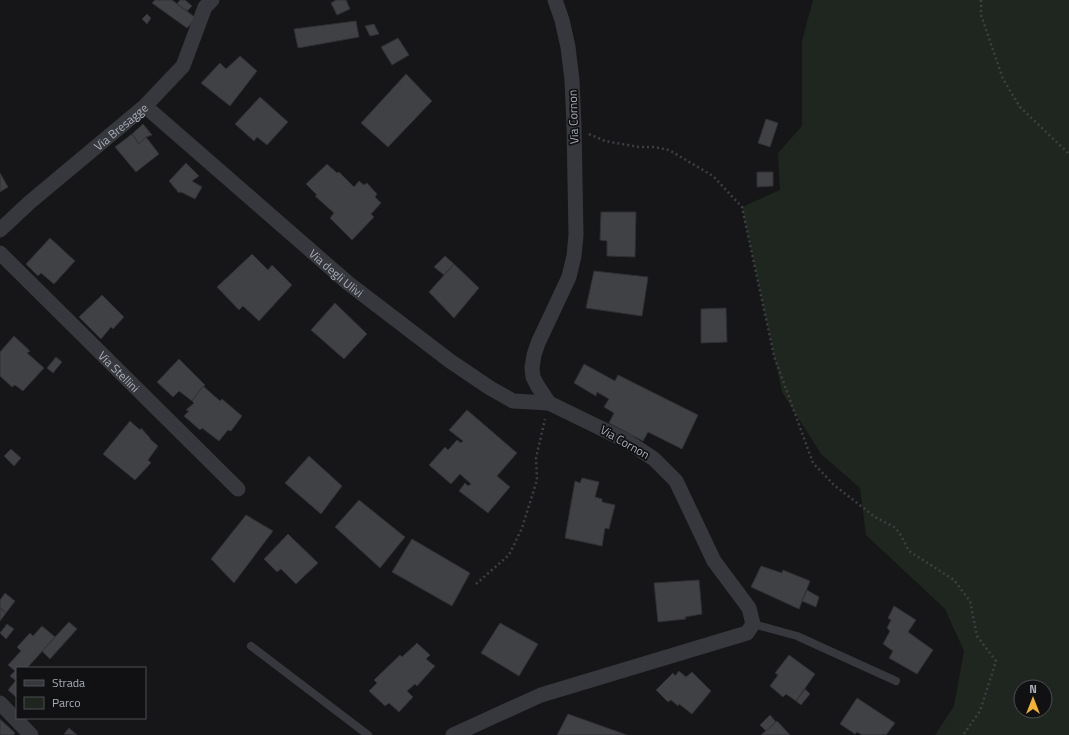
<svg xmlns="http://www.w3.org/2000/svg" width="1069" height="735" viewBox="0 0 1069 735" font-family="'Titillium Web',sans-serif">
<rect width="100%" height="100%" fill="#161618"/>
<!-- green -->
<path fill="#1e261f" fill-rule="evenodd" d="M813,0H1069V735H935L954,706L964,651L945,609L866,535L860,488L821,454L782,392L742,207L780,190L778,153L802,126V41ZM1021,687H1045V711H1021Z"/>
<!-- building -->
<g fill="#404145" stroke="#303034">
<polygon points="155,0 172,0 196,18 187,28 152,3"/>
<polygon points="180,0 185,0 192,6 187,11 177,4"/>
<polygon points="336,0 346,0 350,9 337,15 331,3"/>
<polygon points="147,14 151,18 147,24 142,19"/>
<polygon points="356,21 359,37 298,48 294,29"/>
<polygon points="374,24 379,34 370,36 365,26"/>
<polygon points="398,38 409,55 392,65 381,47"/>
<polygon points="240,56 257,71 230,106 201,83 220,63 226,69"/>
<polygon points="406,74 432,101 388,147 361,123"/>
<polygon points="260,97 288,122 267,145 257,137 254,141 235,124"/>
<polygon points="766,119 778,123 770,147 758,143"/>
<polygon points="143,124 152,135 146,137 139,144 132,134"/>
<polygon points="132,134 139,144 146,137 159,154 136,172 115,147"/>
<polygon points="186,163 199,176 192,181 202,187 195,199 181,192 179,193 169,181"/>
<polygon points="327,164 337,173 339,172 354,187 359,181 364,185 367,183 377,194 375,197 381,203 371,214 374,217 352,240 330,218 334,213 315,196 317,195 306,184"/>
<polygon points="757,172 773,172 773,186 757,187"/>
<polygon points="0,173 8,187 0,192"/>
<polygon points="601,212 636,212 635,257 607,256 607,241 600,240"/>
<polygon points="50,238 75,261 54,284 41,273 38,276 26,264"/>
<polygon points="252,254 268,270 272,265 292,285 259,321 243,306 239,310 217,287"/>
<polygon points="445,256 454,264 444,275 434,267"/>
<polygon points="454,264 479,288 454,318 429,292"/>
<polygon points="594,271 648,277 642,316 586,308"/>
<polygon points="102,295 124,317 113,329 111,327 101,339 79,317"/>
<polygon points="335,303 367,334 344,359 311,330"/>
<polygon points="726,308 727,342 701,343 701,309"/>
<polygon points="14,336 30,351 27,353 44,368 23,391 15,385 12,387 0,376 0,352"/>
<polygon points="56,357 62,362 53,373 47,368"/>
<polygon points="179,359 205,385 192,401 179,391 173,397 157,382"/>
<polygon points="584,364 615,381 618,375 698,415 682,449 648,432 643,441 609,423 614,413 604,407 609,399 597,392 596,396 574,383"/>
<polygon points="203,386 220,401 222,399 242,416 231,431 228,430 219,441 202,428 200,430 184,416 189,411 186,410 194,403 192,401"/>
<polygon points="467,410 517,453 497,476 510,487 488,513 459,491 465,483 468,486 471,484 460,474 451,484 429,465 445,447 448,450 457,440 461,443 463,441 449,430"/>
<polygon points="130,421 140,430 141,428 150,438 150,439 158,446 148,460 151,463 135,480 103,454"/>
<polygon points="11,449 21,458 14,466 4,456"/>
<polygon points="309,456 342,486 321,514 285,483"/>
<polygon points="582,478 599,482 595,497 602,499 602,502 615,505 609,529 605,528 602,546 565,538 575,481 580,483"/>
<polygon points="359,500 405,537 380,568 335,527"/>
<polygon points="246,515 273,531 234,583 211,559"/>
<polygon points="288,534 318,563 296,584 281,569 277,572 264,559"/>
<polygon points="412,539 470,573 452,606 392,572"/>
<polygon points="761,566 782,573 783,570 810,581 799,609 751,587"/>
<polygon points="699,580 702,614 685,617 686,619 658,622 654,583"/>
<polygon points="807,590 819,597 816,607 802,601"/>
<polygon points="5,593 15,601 6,613 0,608 0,600"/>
<polygon points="894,606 916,620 908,632 933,650 917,674 889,658 893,651 883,644 890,631 887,628 891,620 888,618"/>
<polygon points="0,608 6,613 0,621"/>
<polygon points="69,622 77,629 50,659 42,651"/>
<polygon points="500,623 538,644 519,676 481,653"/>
<polygon points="7,624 14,629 6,639 0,633"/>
<polygon points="42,626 55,637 27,668 17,668 17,679 16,681 10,676 15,671 8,665 21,651 17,647 30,633 33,636"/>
<polygon points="417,643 430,655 426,659 435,666 417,686 415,684 407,691 413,697 399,712 389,703 385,706 369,691 377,683 374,680 400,655 402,657"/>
<polygon points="789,655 815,674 796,701 786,694 783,697 770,686 778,675 775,673"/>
<polygon points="679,671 686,677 692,672 711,691 692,714 679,704 678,706 671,700 668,702 656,690 673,673 675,676"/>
<polygon points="17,679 17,698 8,690"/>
<polygon points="805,689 810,694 801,705 796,701"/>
<polygon points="857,698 895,723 886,735 883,734 882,735 862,735 857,732 855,734 840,724"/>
<polygon points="568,714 627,735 557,735"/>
<polygon points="770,715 776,722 766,731 760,725"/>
<polygon points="0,719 15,733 13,735 0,735"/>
<polygon points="777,721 790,735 761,735 776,722"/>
<polygon points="69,728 77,735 64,734"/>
</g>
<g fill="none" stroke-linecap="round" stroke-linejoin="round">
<!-- path -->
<g stroke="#3d3f44" stroke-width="2.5" stroke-dasharray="2 3" stroke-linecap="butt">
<polyline points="981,0 981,15 1003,79 1020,107 1069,154"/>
<polyline points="589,134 605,141 639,147 654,147 669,150 713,176 742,207 774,356 813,463 834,485 875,517 894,527 899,532 909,551 954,580 970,601 977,636 996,661 980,711 963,735"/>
<polyline points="476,584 509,555 522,528 537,480 536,458 545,419"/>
</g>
<!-- lane -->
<g stroke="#37383d" stroke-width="8">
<polyline points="753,624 797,636 896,681"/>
<polyline points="251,646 368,735"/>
</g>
<!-- street -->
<g stroke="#37383d" stroke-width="15">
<path id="s1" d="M145,106L348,283L450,361L490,388L513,401L549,403"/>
<path id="s2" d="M0,230L30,202L145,106L183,66L205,7L212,0"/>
<path id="s3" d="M0,253L238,489"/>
<polyline points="0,703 31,735"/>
<polyline points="453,735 541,695 747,633 753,624 749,608 714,561 676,481 654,459 627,441 549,403 537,385 533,377 532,368 534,355 538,343 569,277 574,256 576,235 574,126 572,80 568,47 562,20 555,0"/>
</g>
</g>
<g text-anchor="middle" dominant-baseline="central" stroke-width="3.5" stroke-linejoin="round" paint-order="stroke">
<!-- street labels -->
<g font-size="12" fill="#a8adb8" stroke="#111113">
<text transform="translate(573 117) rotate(-92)">Via Cornon</text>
<text stroke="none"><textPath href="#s2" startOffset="159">Via Bresagge</textPath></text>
<text stroke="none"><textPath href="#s1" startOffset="254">Via degli Ulivi</textPath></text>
<text stroke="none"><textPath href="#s3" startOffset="168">Via Stellini</textPath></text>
<text transform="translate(625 442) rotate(30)">Via Cornon</text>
</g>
</g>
<!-- legend -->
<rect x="16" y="667" width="130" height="52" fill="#111113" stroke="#4d4f55"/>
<rect x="24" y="680" width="20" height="6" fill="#37383d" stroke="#4d4f55"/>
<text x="52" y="687" font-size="12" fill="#a8adb8">Strada</text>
<rect x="24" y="697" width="20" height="12" fill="#1e261f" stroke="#4d4f55"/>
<text x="52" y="707" font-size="12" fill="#a8adb8">Parco</text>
<!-- north arrow -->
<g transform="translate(1033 699)"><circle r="19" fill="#111113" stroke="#4d4f55"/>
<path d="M0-3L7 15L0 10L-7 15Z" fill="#f2b134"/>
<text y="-6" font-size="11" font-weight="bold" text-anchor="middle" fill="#a8adb8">N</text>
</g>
</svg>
